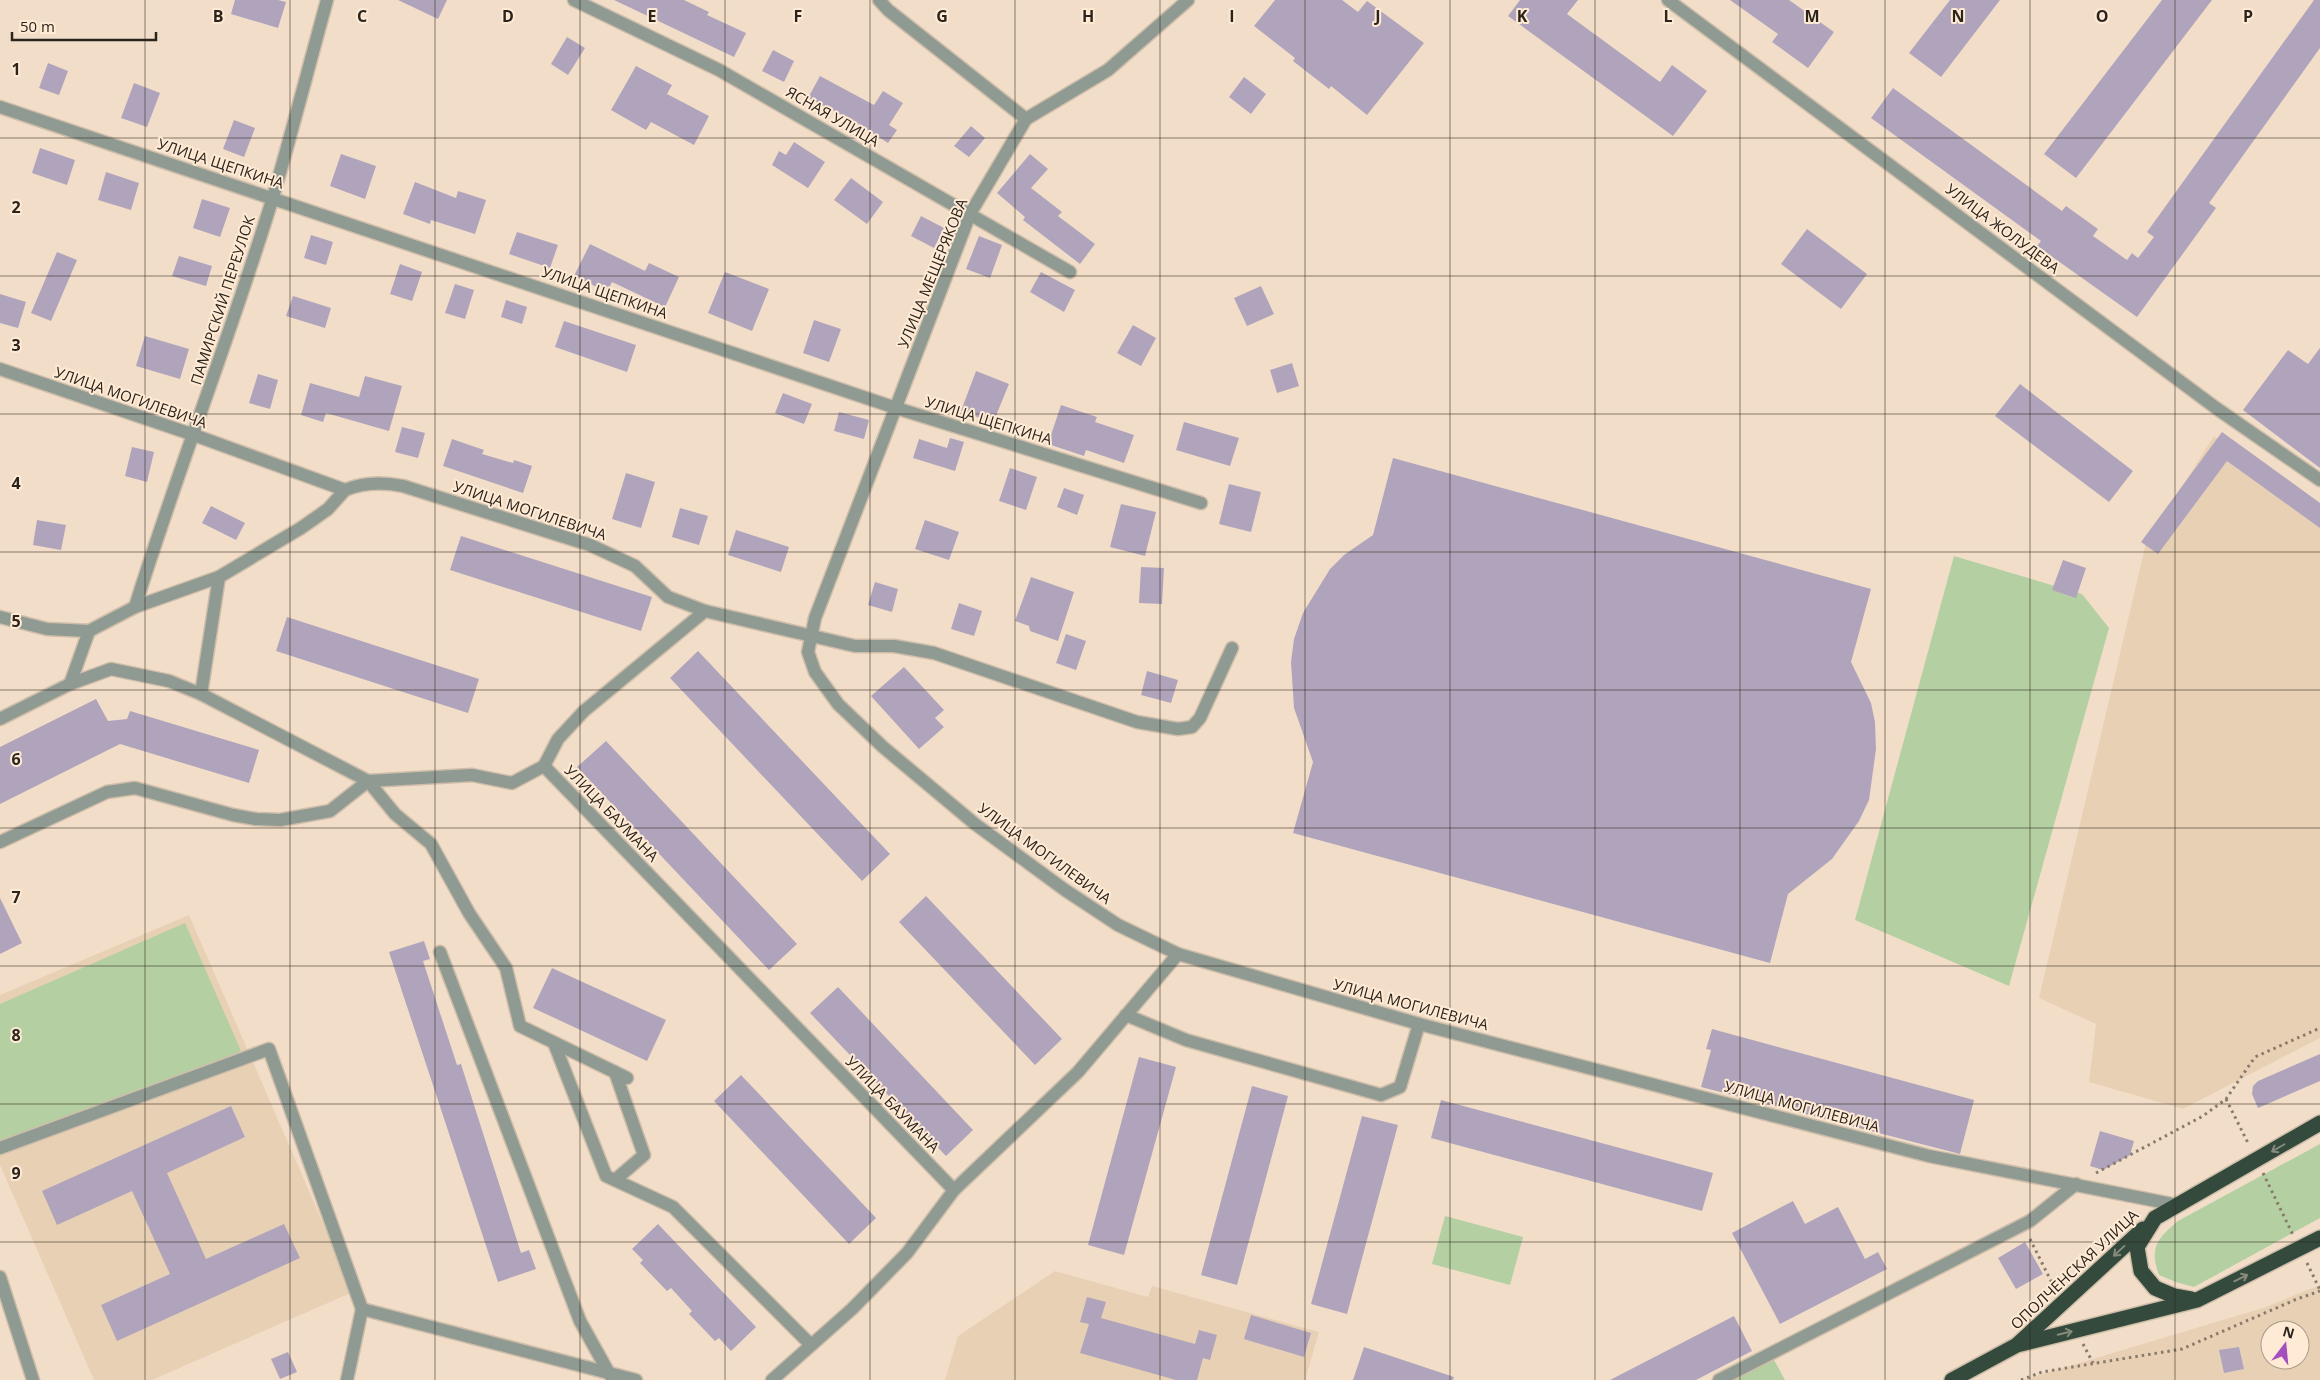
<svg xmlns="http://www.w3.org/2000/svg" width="2320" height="1380" viewBox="0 0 2320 1380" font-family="'Open Sans',sans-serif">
<rect width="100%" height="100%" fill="#f2dec8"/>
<!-- built -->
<g fill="#e8d0b5" fill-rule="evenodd">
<polygon points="2214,436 2320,510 2320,1038 2183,1109 2089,1082 2096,1024 2039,998 2146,543"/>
<polygon points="189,915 353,1292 152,1380 94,1380 0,1165 0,995"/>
<polygon points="1055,1271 1148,1297 1152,1286 1319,1332 1305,1380 945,1380 958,1336"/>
<path d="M2320,1285V1380H2023L2266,1307ZM2270,1330H2300V1360H2270Z"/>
</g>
<!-- green -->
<g fill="#b4cfa2">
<polygon points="1954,556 2082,594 2109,628 2009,986 1855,920"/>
<polygon points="185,923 241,1051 4,1153 0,1144 0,1004"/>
<path d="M2320,1144V1218L2194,1287L2176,1282L2159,1275C2149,1247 2157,1239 2178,1221Z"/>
<polygon points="1445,1216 1523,1237 1510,1285 1432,1264"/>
<polygon points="1773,1358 1785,1380 1731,1380"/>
</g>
<!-- building -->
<g fill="#b0a4bc">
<polygon points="235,0 278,0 286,2 278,28 231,14"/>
<polygon points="398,0 447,0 438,19"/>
<polygon points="614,0 684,0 709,12 707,15 746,33 734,57"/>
<polygon points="1275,0 1342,0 1358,12 1367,1 1424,43 1367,115 1331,86 1329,89 1293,61 1295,58 1254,26"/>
<polygon points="1520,0 1578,0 1567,14 1660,82 1672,65 1707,91 1673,136 1508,16"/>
<polygon points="1730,0 1789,0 1834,32 1808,68 1772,42 1778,34"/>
<polygon points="1950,0 2000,0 1941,77 1909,53"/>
<polygon points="2162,0 2212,0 2076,178 2044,154"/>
<polygon points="2314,0 2320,0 2320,48 2209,203 2216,208 2137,317 2037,246 2041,241 1871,118 1893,88 2062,211 2066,206 2098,229 2093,236 2127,260 2132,253 2138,258 2154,237 2147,232"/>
<polygon points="567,37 585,48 568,75 551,64"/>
<polygon points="773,50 794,61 784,82 762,71"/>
<polygon points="48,63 68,71 59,95 39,88"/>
<polygon points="636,66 672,85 667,94 709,116 694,145 651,122 646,130 611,110"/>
<polygon points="820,76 874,105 883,91 903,103 889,125 897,130 888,143 854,121 808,98"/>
<polygon points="1244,77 1266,94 1251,114 1229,97"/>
<polygon points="134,83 160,93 147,127 121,118"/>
<polygon points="234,120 255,128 244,157 223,149"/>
<polygon points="971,126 985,138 969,157 954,146"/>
<polygon points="794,142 825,162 808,188 772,165 779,151 786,155"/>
<polygon points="40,148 75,160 67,185 32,173"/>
<polygon points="341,154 376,166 365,199 330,186"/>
<polygon points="1030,154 1048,169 1031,188 1062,212 1058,216 1095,244 1080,264 1023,220 1025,217 997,193"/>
<polygon points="106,172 139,183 131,210 98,200"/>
<polygon points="851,178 883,202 867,224 834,200"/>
<polygon points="415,182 456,198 458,191 486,200 475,234 431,220 430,224 403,214"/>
<polygon points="202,199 230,208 220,237 193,228"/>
<polygon points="921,216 944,228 934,248 911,236"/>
<polygon points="1807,229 1867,274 1841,309 1781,264"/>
<polygon points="517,232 558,245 550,268 509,254"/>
<polygon points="311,235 333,242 326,265 304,258"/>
<polygon points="979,236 1002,245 990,278 966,269"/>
<polygon points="590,244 645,271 649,263 679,277 665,307 612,282 607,292 574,276"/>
<polygon points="57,252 77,260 51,321 31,313"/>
<polygon points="179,256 212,266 206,286 172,276"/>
<polygon points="400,264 422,272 412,301 390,294"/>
<polygon points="725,272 769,289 752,331 708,313"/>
<polygon points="1041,272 1075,290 1064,312 1030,292"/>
<polygon points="455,284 474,290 465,319 445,313"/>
<polygon points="1261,286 1274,314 1247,326 1234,298"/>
<polygon points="0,294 26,302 18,328 0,323"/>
<polygon points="293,296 331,308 325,328 286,316"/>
<polygon points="506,300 527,307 522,324 501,317"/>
<polygon points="814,320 841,329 829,362 803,353"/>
<polygon points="564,321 636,345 627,372 555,347"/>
<polygon points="1133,325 1156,338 1141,366 1117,353"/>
<polygon points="145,336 189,349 180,379 136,366"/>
<polygon points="2320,348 2320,468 2243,410 2288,350 2308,364"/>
<polygon points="1292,363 1299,386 1277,393 1270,370"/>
<polygon points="976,371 1009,384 993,423 961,411"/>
<polygon points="258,374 278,380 270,409 249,403"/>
<polygon points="365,376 402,386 389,431 326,413 323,422 301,415 310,383 359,397"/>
<polygon points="2020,384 2133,471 2109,502 1995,416"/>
<polygon points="783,393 812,404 804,424 775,413"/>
<polygon points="1061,405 1097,417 1095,422 1134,435 1124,463 1086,450 1084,456 1048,444"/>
<polygon points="839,412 869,420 864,439 834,431"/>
<polygon points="1184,422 1239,438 1230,466 1176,450"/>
<polygon points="402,427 425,433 418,458 395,452"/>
<polygon points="2222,432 2320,503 2320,528 2227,461 2158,554 2141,542"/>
<polygon points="950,438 964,442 955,471 913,458 919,439 947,448"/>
<polygon points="452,439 484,450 482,454 513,463 514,460 532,466 523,493 443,466"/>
<polygon points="132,447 154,452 147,482 125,476"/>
<polygon points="1393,458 1871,589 1851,662 1871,703 1875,722 1876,749 1869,800 1859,821 1832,859 1788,894 1770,963 1293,833 1313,762 1294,708 1291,662 1294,639 1303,613 1330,569 1344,555 1373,535"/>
<polygon points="1010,468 1037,477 1026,510 999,501"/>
<polygon points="626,473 655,482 641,528 612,519"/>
<polygon points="1229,484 1261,492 1251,532 1219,524"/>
<polygon points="1064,488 1084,495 1077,515 1057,507"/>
<polygon points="1121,504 1156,512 1145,556 1110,547"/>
<polygon points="211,506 245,523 236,540 202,523"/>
<polygon points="680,508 708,516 699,545 672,537"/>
<polygon points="37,520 66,525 61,550 33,545"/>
<polygon points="925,520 959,532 949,560 915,549"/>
<polygon points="736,530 789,547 781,572 728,555"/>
<polygon points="461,536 652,597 641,631 450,570"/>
<polygon points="2063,560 2086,568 2076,598 2052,590"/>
<polygon points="1141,567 1164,568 1162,604 1139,603"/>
<polygon points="1031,577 1074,592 1058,641 1030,631 1029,626 1015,621"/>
<polygon points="875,582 898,589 892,612 868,605"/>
<polygon points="959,603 982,611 974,636 951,629"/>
<polygon points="287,617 479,679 468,713 276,651"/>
<polygon points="1066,634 1086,641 1076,670 1056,663"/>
<polygon points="698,651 890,854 862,881 670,678"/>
<polygon points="904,667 944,710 935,718 944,727 919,749 871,696"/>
<polygon points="1147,671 1178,680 1171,703 1141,695"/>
<polygon points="96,699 108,721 127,719 130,711 259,750 249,783 120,744 0,804 0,747"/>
<polygon points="606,741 797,944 769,970 577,767"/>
<polygon points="926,896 1062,1039 1035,1065 899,922"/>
<polygon points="0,898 22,943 0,954"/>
<polygon points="424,941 430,959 423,961 457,1065 461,1064 521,1253 529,1250 536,1269 498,1282 389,952"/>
<polygon points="552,968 666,1020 647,1061 533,1008"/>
<polygon points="838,987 973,1130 946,1156 810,1013"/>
<polygon points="1712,1029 1974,1100 1960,1154 1701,1087 1711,1050 1706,1049"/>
<polygon points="2320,1054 2320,1081 2258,1108 2252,1094 2253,1086 2258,1081"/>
<polygon points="1139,1057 1176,1067 1124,1255 1088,1245"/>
<polygon points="741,1075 876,1218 849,1244 714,1101"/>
<polygon points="1252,1086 1288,1096 1237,1285 1201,1275"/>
<polygon points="1441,1100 1713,1173 1702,1211 1431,1138"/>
<polygon points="231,1106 245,1137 167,1173 206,1259 284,1224 300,1258 117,1341 101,1305 170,1274 132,1191 57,1225 42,1191"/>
<polygon points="1362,1116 1398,1125 1347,1314 1311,1304"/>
<polygon points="2100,1131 2134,1141 2130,1155 2103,1170 2090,1166"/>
<polygon points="1793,1201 1805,1224 1838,1207 1865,1259 1878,1252 1887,1269 1780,1324 1732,1233"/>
<polygon points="658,1224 756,1327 731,1351 719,1338 715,1341 689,1314 692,1311 671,1288 667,1291 640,1263 643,1260 632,1249"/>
<polygon points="2025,1242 2043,1274 2016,1289 1998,1258"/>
<polygon points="1087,1297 1106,1302 1101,1318 1195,1344 1199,1330 1217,1335 1210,1360 1203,1358 1197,1380 1176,1380 1080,1353 1089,1324 1080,1322"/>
<polygon points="1251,1315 1311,1333 1304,1357 1244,1339"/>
<polygon points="1734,1316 1752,1351 1696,1380 1610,1380"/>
<polygon points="1364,1347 1454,1377 1453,1380 1353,1380"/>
<polygon points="2239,1347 2244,1369 2224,1373 2219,1350"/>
<polygon points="288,1352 297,1372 280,1379 271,1359"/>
</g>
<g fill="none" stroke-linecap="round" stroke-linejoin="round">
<!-- minor casing -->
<g stroke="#cebda9" stroke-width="15">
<g id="minor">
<polyline points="574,0 719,70 1070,272"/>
<polyline points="879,0 888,10 1026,119"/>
<polyline points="1188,0 1108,70 1026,119 970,214 815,618 808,652 815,672 838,704 883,747 975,824 1065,890 1118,925 1178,954 1419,1024 1929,1156 2177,1205"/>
<polyline points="1668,0 2216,408 2320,480"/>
<polyline points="0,107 896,408 1201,503"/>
<path d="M0,369L194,435L345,490C364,482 383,482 403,486L590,545L635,566L668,597L705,611L855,646H894L934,653L1137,722L1178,729L1192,727L1200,718L1232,648"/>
<polyline points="219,577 201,694 368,781 472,775 512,783 544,766 954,1190"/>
<path d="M135,607C178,469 231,335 273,197C292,132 309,66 327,0"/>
<polyline points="0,617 47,629 89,631"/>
<polyline points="70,684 111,669 169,681 201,694"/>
<polyline points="0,719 70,684 89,631 135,607 219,577 301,528 328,509 345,490"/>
<polyline points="544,766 558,739 584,711 705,611"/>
<polyline points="0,842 107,792 135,788 233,815 256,819 280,820 330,811 368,781 395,814 431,844 469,913 506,968 520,1026 627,1078"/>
<polyline points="440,952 580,1321 610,1375"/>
<polyline points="1126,1015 1186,1040 1381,1095 1400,1087 1419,1024"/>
<polyline points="554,1043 606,1176 673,1207 811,1345"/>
<polyline points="0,1148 269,1049 362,1309 636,1380"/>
<polyline points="615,1180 644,1155 615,1072"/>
<polyline points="0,1277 33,1380"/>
<polyline points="347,1380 362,1309"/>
<polyline points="772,1380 852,1309 907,1253 954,1190 1078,1072 1178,954"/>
<polyline points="1719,1380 2030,1221 2076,1184"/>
</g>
</g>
<!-- highway casing -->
<g stroke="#cebda9" stroke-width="18">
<g id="highway">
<polyline points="2191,1299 2174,1296 2155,1288 2141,1271 2137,1247 2155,1218 2320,1123"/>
<polyline points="2018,1344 2143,1229"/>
<polyline points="1952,1380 2017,1345 2197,1300 2320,1238"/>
</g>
</g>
<!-- path -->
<g stroke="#887b6c" stroke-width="3" stroke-dasharray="2.5 4" stroke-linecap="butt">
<polyline points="2226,1099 2249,1145"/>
<polyline points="2096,1173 2203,1116 2226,1099 2255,1057 2320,1028"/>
<polyline points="2263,1173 2293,1235"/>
<polyline points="2030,1239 2055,1289"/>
<polyline points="2307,1263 2320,1290"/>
<polyline points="2083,1344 2093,1363"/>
<polyline points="2021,1380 2042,1372 2182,1349 2297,1299 2320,1291"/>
</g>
<!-- minor -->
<use href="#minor" stroke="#8f9a93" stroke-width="12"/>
<!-- highway -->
<use href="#highway" stroke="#334a3d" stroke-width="15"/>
</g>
<!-- one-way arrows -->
<defs><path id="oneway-shaft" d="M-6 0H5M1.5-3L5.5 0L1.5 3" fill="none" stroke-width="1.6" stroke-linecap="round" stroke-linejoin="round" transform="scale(1.25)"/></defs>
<g stroke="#858a7a">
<use href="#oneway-shaft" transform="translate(2278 1148) rotate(150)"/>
<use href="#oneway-shaft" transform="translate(2119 1251) rotate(137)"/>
<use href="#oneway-shaft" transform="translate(2241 1278) rotate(-26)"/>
<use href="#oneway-shaft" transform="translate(2065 1333) rotate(-14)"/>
</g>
<!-- grid -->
<path fill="none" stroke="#2b241c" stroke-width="1" stroke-opacity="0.55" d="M145,0V1380M290,0V1380M435,0V1380M580,0V1380M725,0V1380M870,0V1380M1015,0V1380M1160,0V1380M1305,0V1380M1450,0V1380M1595,0V1380M1740,0V1380M1885,0V1380M2030,0V1380M2175,0V1380M0,138H2320M0,276H2320M0,414H2320M0,552H2320M0,690H2320M0,828H2320M0,966H2320M0,1104H2320M0,1242H2320"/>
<g text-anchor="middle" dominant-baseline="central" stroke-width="4" stroke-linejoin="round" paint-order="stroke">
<!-- street labels -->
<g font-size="15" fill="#2b241c" stroke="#ffebd5">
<text transform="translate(833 116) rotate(30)">ЯСНАЯ УЛИЦА</text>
<text transform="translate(221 163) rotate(18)">УЛИЦА ЩЕПКИНА</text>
<text transform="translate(2003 228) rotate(37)">УЛИЦА ЖОЛУДЕВА</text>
<text transform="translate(932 273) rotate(-68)">УЛИЦА МЕЩЕРЯКОВА</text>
<text transform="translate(605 292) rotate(19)">УЛИЦА ЩЕПКИНА</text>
<text transform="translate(222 300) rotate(-72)">ПАМИРСКИЙ ПЕРЕУЛОК</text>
<text transform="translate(131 397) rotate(19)">УЛИЦА МОГИЛЕВИЧА</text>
<text transform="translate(989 420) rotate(17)">УЛИЦА ЩЕПКИНА</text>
<text transform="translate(530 510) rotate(18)">УЛИЦА МОГИЛЕВИЧА</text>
<text transform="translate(612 813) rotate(46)">УЛИЦА БАУМАНА</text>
<text transform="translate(1045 853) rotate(36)">УЛИЦА МОГИЛЕВИЧА</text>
<text transform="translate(1411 1004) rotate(15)">УЛИЦА МОГИЛЕВИЧА</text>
<text transform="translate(893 1104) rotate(46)">УЛИЦА БАУМАНА</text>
<text transform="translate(1802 1106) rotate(15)">УЛИЦА МОГИЛЕВИЧА</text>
<text transform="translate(2074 1269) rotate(-43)">ОПОЛЧЕНСКАЯ УЛИЦА</text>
</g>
</g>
<g font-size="16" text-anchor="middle" font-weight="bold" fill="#2b241c" stroke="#ffebd5" stroke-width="4" stroke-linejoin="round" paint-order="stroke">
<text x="218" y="22">B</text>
<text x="362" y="22">C</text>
<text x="508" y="22">D</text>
<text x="652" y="22">E</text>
<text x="798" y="22">F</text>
<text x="942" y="22">G</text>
<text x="1088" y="22">H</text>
<text x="1232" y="22">I</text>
<text x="1378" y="22">J</text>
<text x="1522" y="22">K</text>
<text x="1668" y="22">L</text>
<text x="1812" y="22">M</text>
<text x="1958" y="22">N</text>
<text x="2102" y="22">O</text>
<text x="2248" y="22">P</text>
<text x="16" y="75">1</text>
<text x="16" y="213">2</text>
<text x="16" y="351">3</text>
<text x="16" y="489">4</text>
<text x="16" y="627">5</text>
<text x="16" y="765">6</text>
<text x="16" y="903">7</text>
<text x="16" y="1041">8</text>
<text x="16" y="1179">9</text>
</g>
<!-- north arrow -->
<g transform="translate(2285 1345) rotate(16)"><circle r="24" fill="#ffebd5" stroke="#aa9b8b"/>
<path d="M0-4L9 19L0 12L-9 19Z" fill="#a34fbe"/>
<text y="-8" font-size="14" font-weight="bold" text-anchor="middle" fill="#2b241c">N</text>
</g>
<!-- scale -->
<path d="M12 32v8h144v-8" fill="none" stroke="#2b241c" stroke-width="2.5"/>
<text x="20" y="32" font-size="15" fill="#2b241c" stroke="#ffebd5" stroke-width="4" paint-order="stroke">50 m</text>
</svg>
